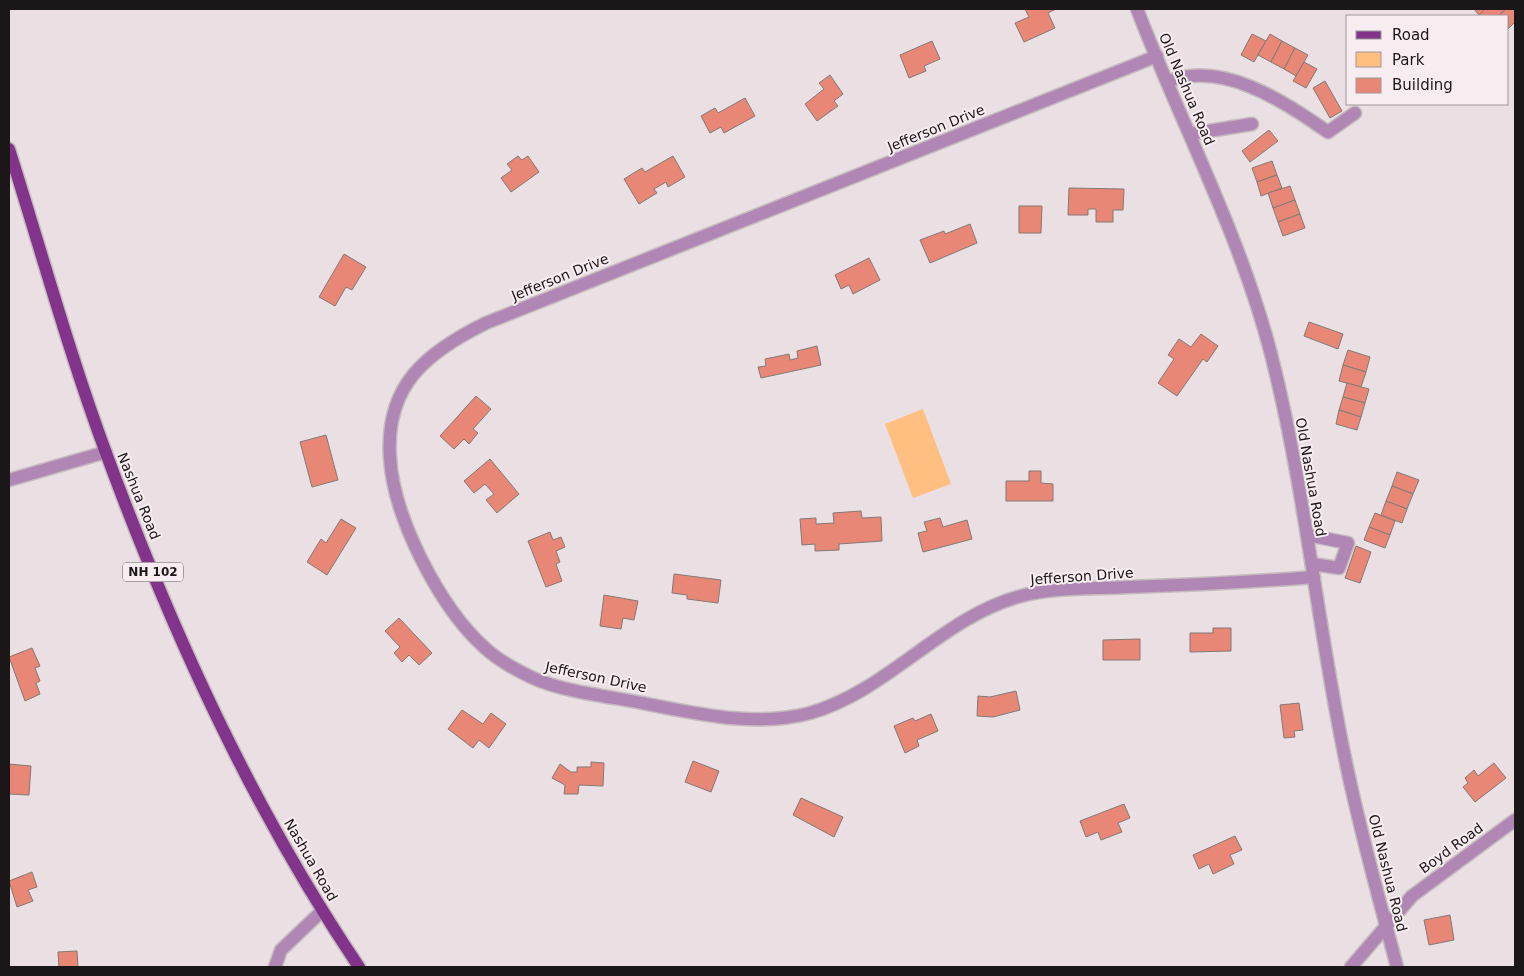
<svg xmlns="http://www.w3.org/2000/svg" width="1524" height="976" viewBox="0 0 1524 976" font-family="'DejaVu Sans',sans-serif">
<rect width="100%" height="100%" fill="#eadfe2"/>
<!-- green -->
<polygon fill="#ffbf81" points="923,409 951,484 913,498 885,424"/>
<!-- building -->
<g fill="#e88776" stroke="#837977">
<polygon points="1025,9 1056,9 1048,13 1055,28 1024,42 1015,23 1029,17"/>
<polygon points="1474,9 1485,9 1479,15"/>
<polygon points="1485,9 1506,9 1498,16 1480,16 1479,15"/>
<polygon points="1506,9 1515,9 1515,22 1508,29 1508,16 1498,16"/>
<polygon points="1252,34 1266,41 1254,62 1241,55"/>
<polygon points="1270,34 1282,41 1271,62 1258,55"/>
<polygon points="932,41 940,59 924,66 926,71 909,78 900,55"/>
<polygon points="1282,41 1295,48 1284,69 1271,62"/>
<polygon points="1295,48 1308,55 1296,76 1284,69"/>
<polygon points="1304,62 1317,69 1306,88 1293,81"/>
<polygon points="830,75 843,94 834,101 838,106 817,121 805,104 824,89 819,83"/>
<polygon points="1325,81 1342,111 1330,118 1313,88"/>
<polygon points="745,98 755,116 724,133 721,127 710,133 701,116 715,108 718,113"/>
<polygon points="1269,130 1278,141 1250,162 1242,151"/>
<polygon points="518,156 522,160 528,156 539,172 511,192 501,178 512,170 507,164"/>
<polygon points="673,156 685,177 668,187 666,182 654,189 657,193 639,204 624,179 642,168 645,172"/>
<polygon points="1272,161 1277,175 1257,182 1252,168"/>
<polygon points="1277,175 1282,188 1261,196 1257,182"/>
<polygon points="1290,186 1295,200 1273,208 1268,193"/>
<polygon points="1069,188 1124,189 1123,210 1113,210 1113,222 1096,222 1096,209 1088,209 1088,215 1068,215"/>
<polygon points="1295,200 1300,214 1278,222 1273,208"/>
<polygon points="1019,206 1042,206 1041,233 1019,233"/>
<polygon points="1300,214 1305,228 1283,236 1278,222"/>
<polygon points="970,224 977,243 930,263 920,240 944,231 945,234"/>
<polygon points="344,254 366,267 352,290 346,287 335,306 319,297"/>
<polygon points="869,258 880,280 853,294 849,285 841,289 835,275"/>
<polygon points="1309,322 1343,334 1338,349 1304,336"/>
<polygon points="1201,334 1218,346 1207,362 1203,359 1177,396 1158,383 1174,359 1168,355 1179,339 1191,347"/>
<polygon points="817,346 821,365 761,378 758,367 766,366 765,359 789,354 790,360 798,358 797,351"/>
<polygon points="1348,350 1370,357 1366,372 1343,365"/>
<polygon points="1343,365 1366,372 1361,387 1339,381"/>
<polygon points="1347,383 1369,389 1365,403 1343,397"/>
<polygon points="476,396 491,409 473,429 478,433 469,444 464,439 454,449 440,436"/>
<polygon points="1343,397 1365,403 1361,417 1339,410"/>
<polygon points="1339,410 1361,417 1357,430 1336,424"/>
<polygon points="326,435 338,480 312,487 300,442"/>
<polygon points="490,459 519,494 497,513 486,500 494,494 485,484 474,493 464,481"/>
<polygon points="1029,471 1041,471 1041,483 1053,484 1053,501 1006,501 1006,481 1029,481"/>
<polygon points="1397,472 1419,480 1413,494 1392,486"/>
<polygon points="1392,486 1413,494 1407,509 1386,501"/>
<polygon points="1386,501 1407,509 1402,523 1381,515"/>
<polygon points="861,511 862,518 881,517 882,541 839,544 839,550 815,551 815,544 802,545 800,519 816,518 816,524 834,523 833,513"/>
<polygon points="1375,513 1395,521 1390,535 1369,527"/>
<polygon points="940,518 943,527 967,520 972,539 923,552 918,533 927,531 924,522"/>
<polygon points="341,519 356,528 327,575 307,562 321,539 326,543"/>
<polygon points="1369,527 1390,535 1385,548 1364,540"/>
<polygon points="550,532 553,540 561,537 565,547 556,551 560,562 556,564 562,581 546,587 528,541"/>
<polygon points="1356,546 1371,552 1360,583 1345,578"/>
<polygon points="674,574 721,580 718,603 687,599 687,595 672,593"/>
<polygon points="604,595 638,601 634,620 623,618 621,629 600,626"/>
<polygon points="399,618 432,653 419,665 409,655 402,662 394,653 400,647 385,631"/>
<polygon points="1213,628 1231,628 1231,651 1190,652 1190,633 1213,633"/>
<polygon points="1140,639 1140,660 1103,660 1103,640"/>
<polygon points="32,648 40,666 35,668 40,681 36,683 40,694 25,701 9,657"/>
<polygon points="1016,691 1020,710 993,717 977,716 978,696 990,697"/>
<polygon points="1299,703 1303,730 1294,731 1295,737 1284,738 1280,705"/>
<polygon points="462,710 483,724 491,713 506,724 489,748 479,740 473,748 448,729"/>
<polygon points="931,714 938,731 917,740 919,746 905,753 894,726 913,718 915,721"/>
<polygon points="693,761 719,771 711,792 685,782"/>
<polygon points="591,762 604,763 603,786 579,785 578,794 564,794 565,785 552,778 560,764 571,772 577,772 577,767 591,767"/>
<polygon points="1494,763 1506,778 1475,802 1463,787 1468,783 1465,778 1474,770 1478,776"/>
<polygon points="9,764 31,766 29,795 9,794"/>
<polygon points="801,798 843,817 834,837 793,815"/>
<polygon points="1124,804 1130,818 1118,823 1122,832 1101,840 1098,832 1086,837 1080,821"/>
<polygon points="1235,836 1242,850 1230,855 1234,864 1213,874 1209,864 1199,869 1193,855"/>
<polygon points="32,872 37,887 28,890 33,901 17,907 9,881"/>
<polygon points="1450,915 1454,940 1429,945 1424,920"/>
<polygon points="77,951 78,967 59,967 58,952"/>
</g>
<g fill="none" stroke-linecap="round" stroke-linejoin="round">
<!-- minor casing -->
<g stroke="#c5bbbe" stroke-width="15">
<g id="minor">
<path d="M1137,9C1181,124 1240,234 1271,354C1305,487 1317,624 1345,758C1359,828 1379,898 1397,967"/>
<path d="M1157,56L486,323C427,352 385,385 390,457C393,517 440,608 485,648C499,661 516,670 533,678C566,693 616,697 652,705C703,715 758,727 810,713C888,691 942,617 1021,596C1055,587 1094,589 1129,587C1191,585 1252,582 1314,577"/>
<path d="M1167,82C1222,59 1284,102 1328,132L1355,113"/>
<polyline points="1190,134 1252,124"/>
<polyline points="9,480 106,452"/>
<polyline points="1307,535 1348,543 1339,568 1312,564"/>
<polyline points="275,967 281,950 322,911"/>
<polyline points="1351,967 1412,896 1515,820"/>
</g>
</g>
<!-- major casing -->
<g stroke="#c5bbbe" stroke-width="15">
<path id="major" d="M9,149C41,250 69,353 106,453C172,632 252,808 359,967"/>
</g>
<!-- minor -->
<use href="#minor" stroke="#b086b4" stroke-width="12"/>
<!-- major -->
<use href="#major" stroke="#81348a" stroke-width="12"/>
</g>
<g text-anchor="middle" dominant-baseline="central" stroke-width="4" stroke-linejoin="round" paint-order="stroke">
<!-- shield labels -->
<rect fill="#f7ecef" stroke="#5d5758" stroke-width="1" x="123" y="562.5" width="60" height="19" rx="4"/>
<g font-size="12" font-weight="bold" fill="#1b1718">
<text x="153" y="572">NH 102</text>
</g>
<!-- street labels -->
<g font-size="14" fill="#1b1718" stroke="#f7ecef">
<text transform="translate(1187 89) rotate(67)">Old Nashua Road</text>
<text transform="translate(936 128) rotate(-22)">Jefferson Drive</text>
<text transform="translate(560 277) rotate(-22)">Jefferson Drive</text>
<text transform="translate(1311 477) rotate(80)">Old Nashua Road</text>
<text transform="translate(139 496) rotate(68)">Nashua Road</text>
<text transform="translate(1082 576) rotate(-4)">Jefferson Drive</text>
<text transform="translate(596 677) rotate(12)">Jefferson Drive</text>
<text transform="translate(1451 848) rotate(-36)">Boyd Road</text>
<text transform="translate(311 860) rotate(60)">Nashua Road</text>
<text transform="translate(1388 873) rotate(76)">Old Nashua Road</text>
</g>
</g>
<!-- border -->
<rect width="1524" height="976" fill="none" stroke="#1b1718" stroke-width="20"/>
<!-- legend -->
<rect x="1346" y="15" width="162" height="90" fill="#f7ecef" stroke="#9f9799"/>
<rect x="1356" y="31" width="25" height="8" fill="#81348a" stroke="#9f9799"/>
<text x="1392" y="40" font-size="15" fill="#1b1718">Road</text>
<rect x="1356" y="52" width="25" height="15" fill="#ffbf81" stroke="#9f9799"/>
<text x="1392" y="65" font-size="15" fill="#1b1718">Park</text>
<rect x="1356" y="78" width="25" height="15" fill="#e88776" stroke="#9f9799"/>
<text x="1392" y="90" font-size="15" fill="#1b1718">Building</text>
</svg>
